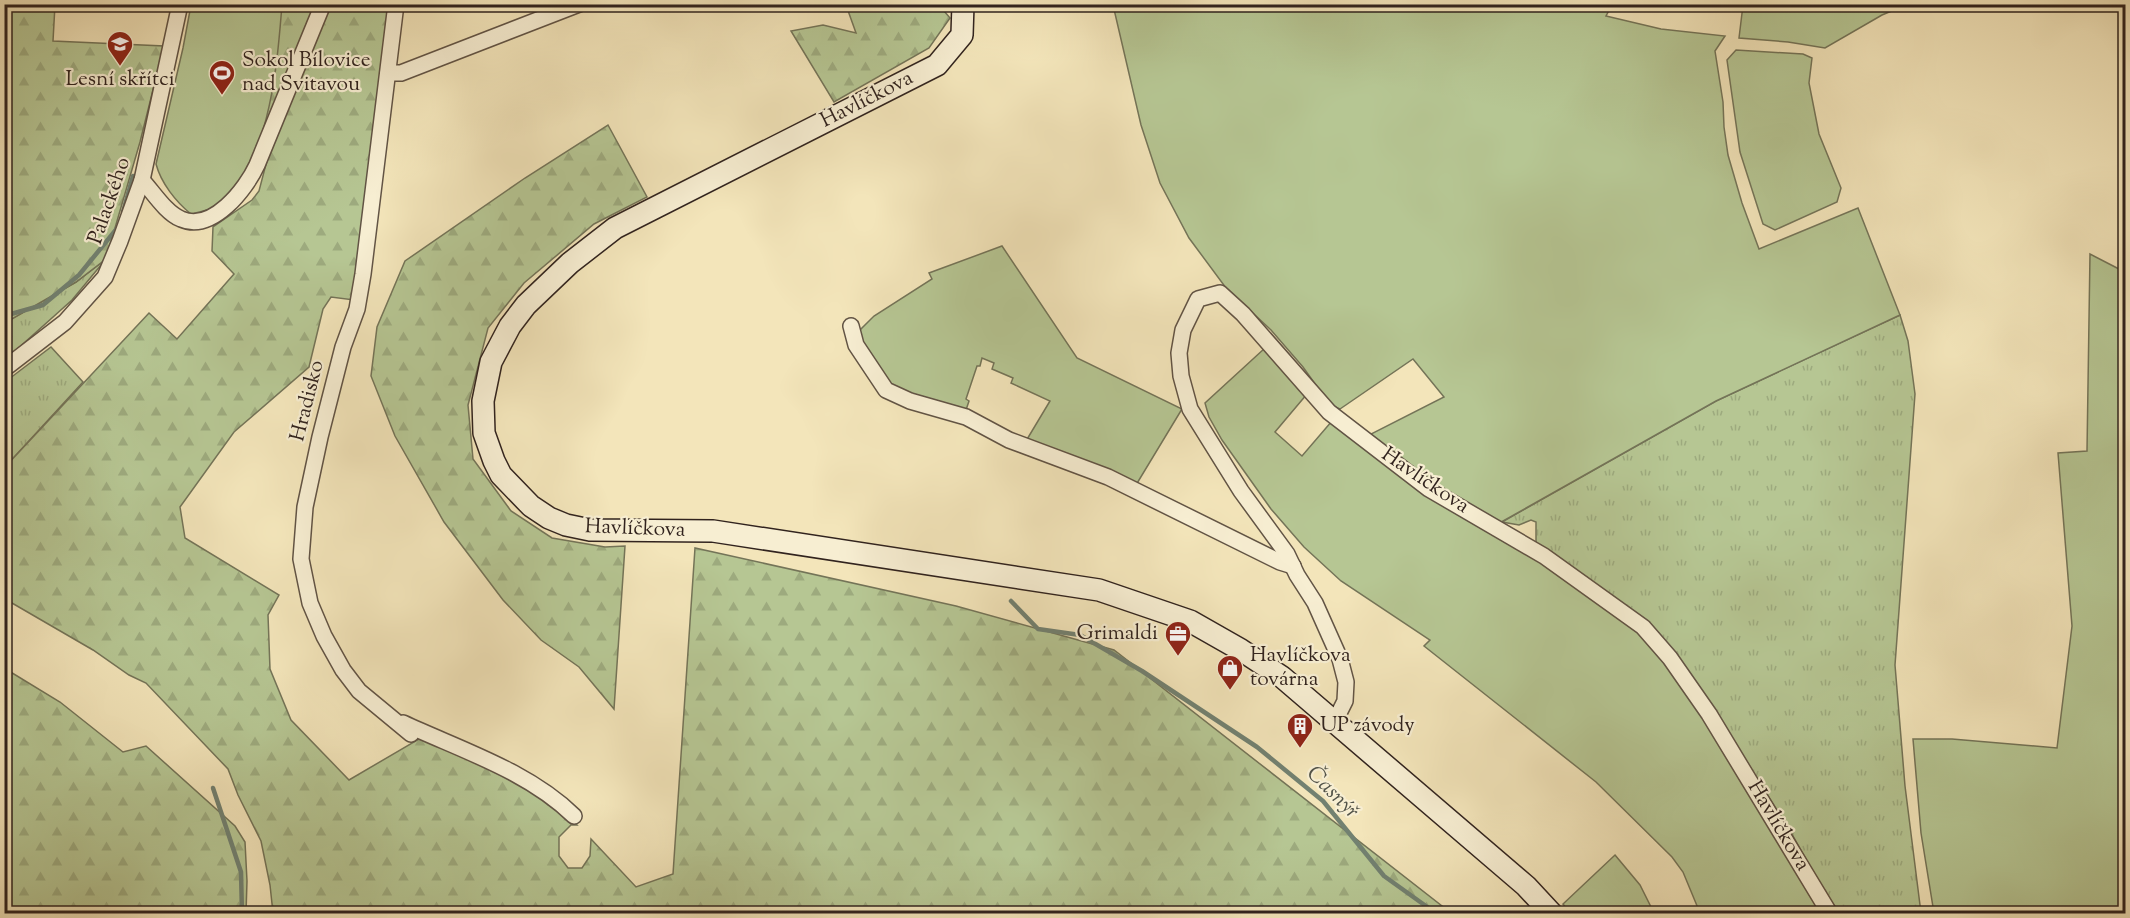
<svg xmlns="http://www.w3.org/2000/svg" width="2130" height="918" viewBox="0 0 2130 918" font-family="'Sorts Mill Goudy',serif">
<defs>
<pattern id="grass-tufts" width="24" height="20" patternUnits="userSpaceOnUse" patternTransform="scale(1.5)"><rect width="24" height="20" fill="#b6c693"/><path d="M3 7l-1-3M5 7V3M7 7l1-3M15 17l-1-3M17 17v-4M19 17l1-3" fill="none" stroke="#9daa7e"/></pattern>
<pattern id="forest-firs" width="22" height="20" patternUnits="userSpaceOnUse" patternTransform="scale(1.5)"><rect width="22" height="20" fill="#b6c693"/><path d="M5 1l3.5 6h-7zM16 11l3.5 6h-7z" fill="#9daa7e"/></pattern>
</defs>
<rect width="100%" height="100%" fill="#f3e5ba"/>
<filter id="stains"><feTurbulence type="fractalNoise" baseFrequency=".00333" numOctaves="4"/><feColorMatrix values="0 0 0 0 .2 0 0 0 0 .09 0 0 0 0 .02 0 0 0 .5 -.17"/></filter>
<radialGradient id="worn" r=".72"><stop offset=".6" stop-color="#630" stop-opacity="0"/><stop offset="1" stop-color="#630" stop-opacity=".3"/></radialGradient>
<!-- grass -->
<g fill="url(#grass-tufts)" stroke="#747458" stroke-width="1.5">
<polygon points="106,259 72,300 5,360 4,323 76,282"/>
<polygon points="1900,315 1908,341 1915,394 1895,665 1905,786 1921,913 1836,913 1789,829 1734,742 1536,546 1536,522 1531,520 1519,525 1502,522 1716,401"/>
<polygon points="51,347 83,382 5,467 5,382"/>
</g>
<!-- forest -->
<g fill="url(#forest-firs)" stroke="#747458" stroke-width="1.5">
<polygon points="5,5 55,5 53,41 164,46 140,142 106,259 76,282 5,323"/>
<polygon points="273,5 316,5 264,131"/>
<polygon points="327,5 388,5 367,205 354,300 331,297 323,309 309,367 234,432 180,507 185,538 279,595 268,615 270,669 291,720 349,780 424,736 497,771 563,810 577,825 571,825 559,837 559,856 568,868 582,868 590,856 591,839 636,887 673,874 695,548 956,606 1114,650 1451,913 273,913 270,885 261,841 238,795 228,769 146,683 129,675 93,650 5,599 4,492 9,489 5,482 5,467 149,313 177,339 234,274 212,251 213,227 252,200 259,191 271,145"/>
<polygon points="846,5 939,5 950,18 929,48 834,102 791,31 823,25 856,33"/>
<polygon points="608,125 647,197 594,224 524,283 488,328 468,405 473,459 511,511 552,538 605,547 625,546 614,709 579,667 541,640 503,600 444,522 395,436 371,376 377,327 405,261 525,178"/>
<polygon points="4,668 60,702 123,752 146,746 235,826 245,842 247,881 246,913 5,913"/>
</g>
<!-- green -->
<g fill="#b6c693" stroke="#747458" stroke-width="1.5">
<path d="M191,5H282C277,65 270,172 213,207C207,211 198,212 191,214C176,202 161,183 156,164L183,48Z"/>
<polygon points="1113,5 1612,5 1606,16 1661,29 1725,36 1715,51 1723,102 1724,127 1728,155 1742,203 1759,249 1858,208 1900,315 1716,401 1496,525 1450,496 1369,435 1444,397 1413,359 1340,409 1330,405 1303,367 1271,330 1226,288 1189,238 1160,183 1141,125"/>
<polygon points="1743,5 1743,4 1906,5 1882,15 1825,48 1788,42 1739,38"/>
<polygon points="1736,50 1803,54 1812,58 1809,83 1819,134 1841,188 1837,202 1775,230 1763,224 1740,152 1727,60"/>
<polygon points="2125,234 2125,913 1934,913 1921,833 1913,739 1952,739 2057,748 2072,626 2058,453 2087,451 2090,254 2119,269"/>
<polygon points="1002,246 1077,358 1182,409 1136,485 1026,441 1050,401 1011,383 1013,378 992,369 994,363 982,358 980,366 977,366 966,399 969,401 966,410 885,386 856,334 874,316 932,279 929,273"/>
<polygon points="1265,348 1307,394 1275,432 1302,456 1332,421 1543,558 1641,629 1669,663 1825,913 1700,913 1683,872 1672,857 1596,782 1424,646 1430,640 1341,581 1304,547 1271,509 1222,440 1209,417 1205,403"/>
<polygon points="1615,855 1640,885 1654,913 1570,913 1563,904"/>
</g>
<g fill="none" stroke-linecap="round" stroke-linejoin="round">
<!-- stream -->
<g stroke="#728171" stroke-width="4.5">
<polyline points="123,212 133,176"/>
<polyline points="4,316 43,305 79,275 119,226"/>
<polyline points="1011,601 1038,629 1080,635 1142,671 1257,747 1323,801 1384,876 1437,914"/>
<polyline points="213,788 241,872 242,914"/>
</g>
<!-- street casing -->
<g stroke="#625445" stroke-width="18">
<g id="street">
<polyline points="396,4 363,274 357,309 343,347 320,437 305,507 301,559 310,603 324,636 343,670 359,691 411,734"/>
<polyline points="388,73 401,73 579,4"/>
<path d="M142,180C153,192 166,213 181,219C212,233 246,189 257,165L323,4"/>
<polyline points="851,326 856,345 886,390 910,401 966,417 1009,440 1108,477 1280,562 1293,566"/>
<polyline points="4,369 65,322 105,277 120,241 142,180 180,4"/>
<path d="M403,723C461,750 528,771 574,816"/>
<polyline points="1334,723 1345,701 1346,682 1340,659 1315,603 1297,575 1287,554 1241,491 1190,409 1181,376 1179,353 1183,330 1198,299 1220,293 1243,314 1329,412 1429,489 1544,556 1643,627 1670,658 1709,714 1830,914"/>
</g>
</g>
<!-- secondary casing -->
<g stroke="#31231e" stroke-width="24">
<polyline id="secondary" points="963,4 962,35 937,65 615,228 570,263 526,305 510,326 491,362 483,401 484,433 494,461 501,475 531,506 549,518 566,525 590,530 713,531 1099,590 1190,621 1241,650 1282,677 1526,886 1552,914"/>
</g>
<!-- street -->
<use href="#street" stroke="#f7eed2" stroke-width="15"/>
<!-- secondary -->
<use href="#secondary" stroke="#f7eed2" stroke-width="21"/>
</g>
<!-- icons -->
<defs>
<g id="school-pin" transform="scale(1.35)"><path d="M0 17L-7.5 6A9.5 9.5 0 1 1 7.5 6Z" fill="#8f2418" stroke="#f7eed2"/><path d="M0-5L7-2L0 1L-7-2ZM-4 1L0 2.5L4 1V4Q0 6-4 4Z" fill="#fff"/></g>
<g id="stadium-pin" transform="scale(1.35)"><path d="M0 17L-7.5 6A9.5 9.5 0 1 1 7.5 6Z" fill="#8f2418" stroke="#f7eed2"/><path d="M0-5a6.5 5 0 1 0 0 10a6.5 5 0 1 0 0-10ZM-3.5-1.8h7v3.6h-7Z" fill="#fff"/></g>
<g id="office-pin" transform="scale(1.35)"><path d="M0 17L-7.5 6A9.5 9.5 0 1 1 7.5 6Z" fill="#8f2418" stroke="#f7eed2"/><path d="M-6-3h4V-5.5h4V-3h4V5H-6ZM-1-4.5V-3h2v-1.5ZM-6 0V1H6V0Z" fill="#fff"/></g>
<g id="shop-pin" transform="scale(1.35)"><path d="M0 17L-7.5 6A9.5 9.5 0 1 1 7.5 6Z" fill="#8f2418" stroke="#f7eed2"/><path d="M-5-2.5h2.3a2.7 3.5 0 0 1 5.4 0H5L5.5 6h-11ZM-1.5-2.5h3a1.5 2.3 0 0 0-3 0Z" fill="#fff"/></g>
<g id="building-pin" transform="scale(1.35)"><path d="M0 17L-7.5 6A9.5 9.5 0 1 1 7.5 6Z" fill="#8f2418" stroke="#f7eed2"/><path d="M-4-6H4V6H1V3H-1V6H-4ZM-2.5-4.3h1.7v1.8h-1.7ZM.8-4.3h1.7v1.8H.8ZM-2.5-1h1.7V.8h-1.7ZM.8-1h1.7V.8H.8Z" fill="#fff"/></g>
</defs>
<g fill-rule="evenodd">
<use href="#school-pin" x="120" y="44"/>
<use href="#stadium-pin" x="222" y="73"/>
<use href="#office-pin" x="1178" y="634"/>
<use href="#shop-pin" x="1230" y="668"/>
<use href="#building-pin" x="1300" y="726"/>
</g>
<g text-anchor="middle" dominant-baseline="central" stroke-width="4.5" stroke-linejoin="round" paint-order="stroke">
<!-- poi labels -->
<g font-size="21" fill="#31231e" stroke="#f7eed2" text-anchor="start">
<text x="242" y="61">Sokol Bílovice<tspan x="242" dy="24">nad Svitavou</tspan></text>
<text x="120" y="80" text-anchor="middle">Lesní skřítci</text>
<text x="1158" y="634" text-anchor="end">Grimaldi</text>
<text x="1250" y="656">Havlíčkova<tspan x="1250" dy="24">továrna</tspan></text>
<text x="1320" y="726">UP závody</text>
</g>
<!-- street labels -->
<g font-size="21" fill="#31231e" stroke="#f7eed2">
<text transform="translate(867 100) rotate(-27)">Havlíčkova</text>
<text transform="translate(110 201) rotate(-71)">Palackého</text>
<text transform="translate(308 401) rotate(-76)">Hradisko</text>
<text transform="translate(1425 481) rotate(34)">Havlíčkova</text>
<text transform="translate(635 529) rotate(2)">Havlíčkova</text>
<text transform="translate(1778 826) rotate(59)">Havlíčkova</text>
</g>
<!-- water labels -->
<g font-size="22" font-style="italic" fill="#515248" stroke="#f7eed2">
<text transform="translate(1332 793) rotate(45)">Časnýř</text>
</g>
</g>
<!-- margin -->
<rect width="2130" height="918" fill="none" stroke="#f3e5ba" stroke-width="24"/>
<rect x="6" y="6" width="2118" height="906" fill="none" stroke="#31231e" stroke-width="3"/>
<rect x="12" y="12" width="2106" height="894" fill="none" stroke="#31231e" stroke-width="1.5"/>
<rect width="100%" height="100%" filter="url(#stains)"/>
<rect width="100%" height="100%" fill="url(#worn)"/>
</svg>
